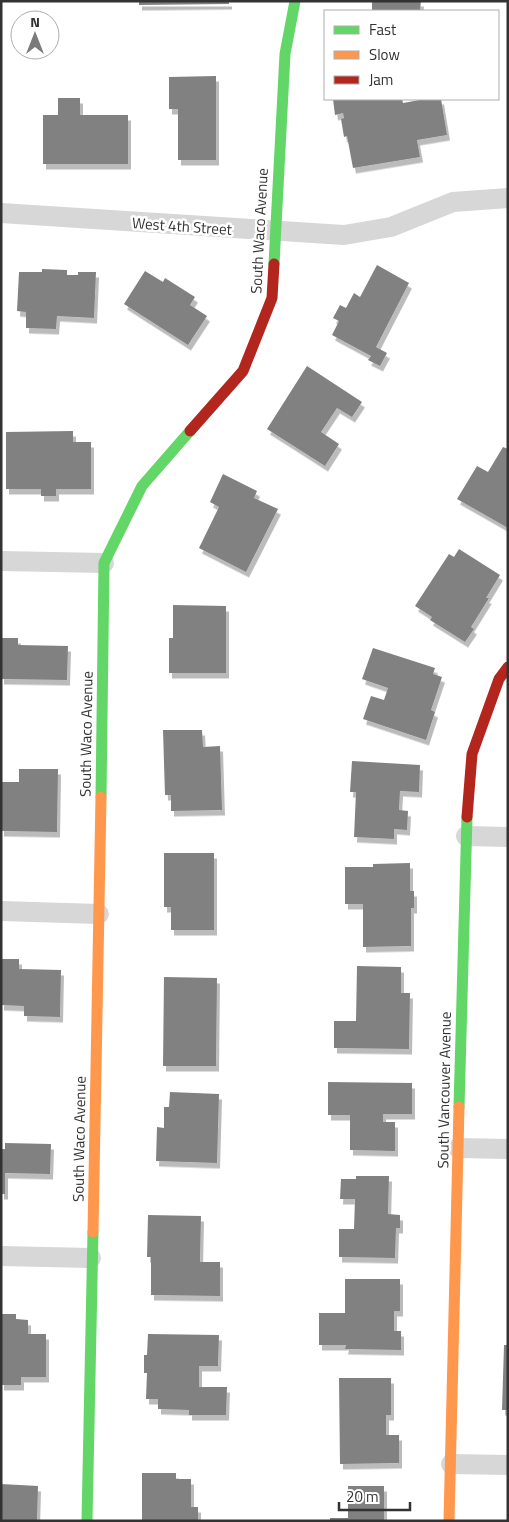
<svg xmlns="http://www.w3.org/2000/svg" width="509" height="1522" viewBox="0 0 509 1522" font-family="'Titillium Web',sans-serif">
<defs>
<filter id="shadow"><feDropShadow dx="3" dy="5.5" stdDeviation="0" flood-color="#0004"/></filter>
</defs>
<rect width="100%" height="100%" fill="#fff"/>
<!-- building -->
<g fill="#818181" filter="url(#shadow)">
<polygon points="139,1 229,1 229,4 139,5"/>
<polygon points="372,1 421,1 420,11 372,11"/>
<polygon points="216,76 216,160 178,160 178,109 169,109 169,77"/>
<polygon points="58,98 80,98 80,115 128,115 128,164 43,164 43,115 58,115"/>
<polygon points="333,99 402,99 403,103 425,99 441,99 447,135 417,140 420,157 353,168 347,136 344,137 341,119 344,118 343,113 335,115"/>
<polygon points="377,265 409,283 376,347 387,353 380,366 368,360 371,356 332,335 339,321 333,318 340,305 346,308 354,293 360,297"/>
<polygon points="42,269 67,270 67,275 78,275 78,272 96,272 94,318 57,316 56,329 26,328 26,312 17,311 19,272 42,272"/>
<polygon points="145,271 163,282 165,278 195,297 190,305 207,316 188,345 124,304"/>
<polygon points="307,366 362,402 352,417 337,408 321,432 339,444 325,466 267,429"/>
<polygon points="73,431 73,442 91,442 91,489 56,489 56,496 41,496 41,489 6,489 6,432"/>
<polygon points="503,447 508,449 508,528 457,499 477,466 488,472"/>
<polygon points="223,474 257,491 254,498 278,509 246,572 199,548 219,507 210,502"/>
<polygon points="459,549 500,575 486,598 489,598 471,627 474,629 465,642 430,620 432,617 415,606 449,554 454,557"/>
<polygon points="173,605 226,606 226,673 169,673 169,638 173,638"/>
<polygon points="1,638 18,638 18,645 68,646 67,680 1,679"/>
<polygon points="373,648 435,668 433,674 442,677 431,710 435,712 426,740 363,719 371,696 384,700 388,688 362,679"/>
<polygon points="163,730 202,730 203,747 220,746 222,810 171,811 171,795 165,795"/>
<polygon points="352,761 420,765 419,792 400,791 399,810 408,811 407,830 394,829 394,839 354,837 356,792 350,792"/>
<polygon points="19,769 58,769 57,832 1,831 1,782 19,782"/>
<polygon points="164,853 214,853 214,930 171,930 171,907 164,907"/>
<polygon points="410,863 410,891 414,891 414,908 411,908 411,946 363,947 363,904 345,904 345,867 373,867 373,864"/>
<polygon points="1,959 19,959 19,969 61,970 60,1017 24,1016 24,1006 1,1005"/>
<polygon points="357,966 401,967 401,993 410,993 409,1049 334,1048 334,1021 356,1021"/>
<polygon points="164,977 217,978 216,1066 163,1066"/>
<polygon points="328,1082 412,1083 412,1114 383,1114 383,1122 395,1122 395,1151 350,1150 350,1115 328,1115"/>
<polygon points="170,1092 219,1094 217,1163 156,1161 157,1127 164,1128 164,1107 169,1107"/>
<polygon points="5,1143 51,1144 50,1174 5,1173 5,1194 1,1194 1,1149 5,1149"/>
<polygon points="356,1176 389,1176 388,1214 400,1215 400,1228 396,1228 395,1258 339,1257 339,1229 354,1229 355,1199 340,1199 341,1179 356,1179"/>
<polygon points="148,1215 201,1216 200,1262 220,1262 220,1296 151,1295 151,1257 147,1257"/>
<polygon points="345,1279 400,1279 400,1311 394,1311 394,1331 401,1331 401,1350 345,1349 346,1345 319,1345 319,1313 345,1313"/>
<polygon points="1,1314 16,1314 16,1319 28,1320 28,1334 46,1334 46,1377 21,1377 21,1385 1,1385"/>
<polygon points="148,1334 219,1335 218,1366 199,1366 199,1387 227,1387 226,1415 189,1415 189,1410 158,1409 158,1399 146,1399 147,1373 144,1373 144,1355 147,1355"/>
<polygon points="504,1345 508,1345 508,1410 502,1410"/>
<polygon points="339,1378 391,1378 391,1415 386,1415 386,1435 399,1435 399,1463 340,1464"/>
<polygon points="142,1473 176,1473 176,1479 191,1479 191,1507 198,1507 198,1521 142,1521"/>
<polygon points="1,1484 38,1486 37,1521 1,1521"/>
<polygon points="348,1486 384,1486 384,1521 330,1521 330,1518 348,1518"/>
</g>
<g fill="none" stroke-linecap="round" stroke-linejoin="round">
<!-- street -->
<g stroke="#d7d7d7" stroke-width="20">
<polyline points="1,213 344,235 391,227 453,202 508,198"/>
<polyline points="1,561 104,563"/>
<polyline points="466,836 508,837"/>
<polyline points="1,911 99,914"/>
<polyline points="458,1148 508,1149"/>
<polyline points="1,1256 91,1258"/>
<polyline points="451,1464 508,1465"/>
</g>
<!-- fast -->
<g stroke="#63d668" stroke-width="11">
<polyline points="274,264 285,54 295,1"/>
<polyline points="101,797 104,563 142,486 190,431"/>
<polyline points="459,1107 467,817"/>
<polyline points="87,1521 93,1232"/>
</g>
<!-- slow -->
<g stroke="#ff974d" stroke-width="11">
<polyline points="93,1232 101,797"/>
<polyline points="449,1521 459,1107"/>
</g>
<!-- jam -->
<g stroke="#b3261e" stroke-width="11">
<polyline points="190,431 243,371 272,298 274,264"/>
<polyline points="467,817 472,754 499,679 508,667"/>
</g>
</g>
<g text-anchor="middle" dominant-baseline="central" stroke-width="5" stroke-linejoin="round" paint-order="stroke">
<!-- street labels -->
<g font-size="15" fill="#333" stroke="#fff">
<text transform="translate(182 226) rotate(4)">West 4th Street</text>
<text transform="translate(259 231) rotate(-87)">South Waco Avenue</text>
<text transform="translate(86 734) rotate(-89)">South Waco Avenue</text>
<text transform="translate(444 1090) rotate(-89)">South Vancouver Avenue</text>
<text transform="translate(79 1139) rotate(-89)">South Waco Avenue</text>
</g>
</g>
<!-- border -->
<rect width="509" height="1522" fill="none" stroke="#333333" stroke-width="5"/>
<!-- legend -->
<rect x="324" y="10" width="175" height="90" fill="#ffffff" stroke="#adadad"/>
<rect x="334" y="26" width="25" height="8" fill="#63d668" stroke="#adadad"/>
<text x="369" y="35" font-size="15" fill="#333333">Fast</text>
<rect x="334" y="51" width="25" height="8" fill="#ff974d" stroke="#adadad"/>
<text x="369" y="60" font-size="15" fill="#333333">Slow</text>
<rect x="334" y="76" width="25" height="8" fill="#b3261e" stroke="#adadad"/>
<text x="369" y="85" font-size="15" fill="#333333">Jam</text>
<!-- north arrow -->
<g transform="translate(35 35)"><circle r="24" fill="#ffffff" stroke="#adadad"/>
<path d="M0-4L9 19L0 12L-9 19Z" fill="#7a7a7a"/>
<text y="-8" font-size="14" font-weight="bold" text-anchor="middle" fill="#333333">N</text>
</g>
<!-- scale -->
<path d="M339 1502v8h71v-8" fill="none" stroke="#333333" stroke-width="2.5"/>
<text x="346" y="1502" font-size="15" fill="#333333" stroke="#ffffff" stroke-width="4" paint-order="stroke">20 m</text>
</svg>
